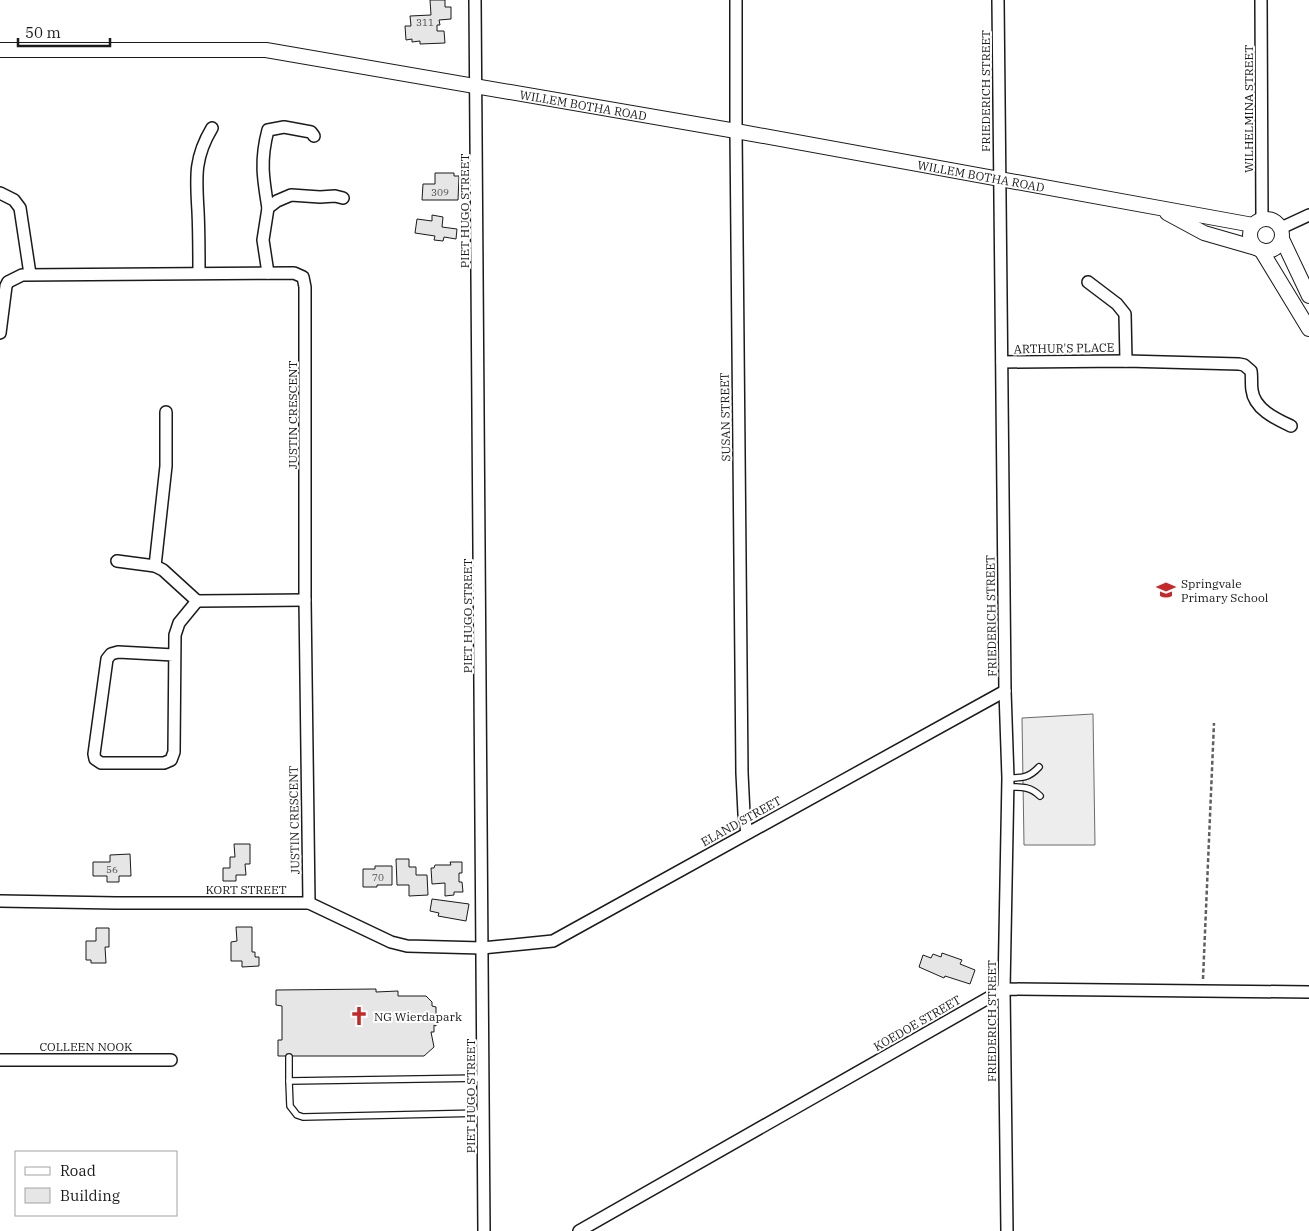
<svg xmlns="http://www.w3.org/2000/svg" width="1309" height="1231" viewBox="0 0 1309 1231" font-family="'IBM Plex Serif',serif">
<rect width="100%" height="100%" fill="#fff"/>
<!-- parking -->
<polygon fill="#ededed" stroke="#6a6a6a" points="1093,714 1095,845 1024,845 1022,718"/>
<!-- building -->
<g fill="#e6e6e6" stroke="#1a1a1a">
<polygon points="430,0 445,0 445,7 451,7 451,19 439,20 440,25 437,25 437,31 444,31 445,43 420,44 420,41 412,42 412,39 406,40 405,26 411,26 410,16 431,15"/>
<polygon points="435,173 454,173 454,176 459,176 458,200 422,200 423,184 435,184"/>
<polygon points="432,215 443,217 442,227 457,229 456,239 444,237 443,241 434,240 435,236 415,233 417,219 432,221"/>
<polygon points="234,844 250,844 250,864 245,864 246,875 236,875 236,881 223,881 223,868 230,868 230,857 235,857"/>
<polygon points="130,854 131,876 119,876 119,882 107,882 107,876 93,876 93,862 110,862 110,855"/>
<polygon points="396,859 409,859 409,867 416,867 416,875 427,875 428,895 409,896 409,885 397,885"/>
<polygon points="450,862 462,862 462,873 459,873 459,882 462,882 463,892 454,892 454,895 445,896 445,883 432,884 431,868 434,868 435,865 451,865"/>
<polygon points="375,866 392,866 392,885 377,885 377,887 363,887 363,869 375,869"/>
<polygon points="432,899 469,904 466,921 438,916 439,913 430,911"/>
<polygon points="236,927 252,927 252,952 255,952 255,957 259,957 259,966 242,967 242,961 231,961 231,942 237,941"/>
<polygon points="96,928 109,928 109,947 105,947 106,963 91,963 91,960 86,960 86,941 96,941"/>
<polygon points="942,953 962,960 960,964 975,970 970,984 945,976 944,978 919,967 923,955 931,958 933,954 941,957"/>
<polygon points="376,989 376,992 398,991 398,996 426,996 432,1002 432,1006 436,1007 436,1026 434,1025 434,1032 431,1032 434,1047 424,1056 278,1056 278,1040 282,1040 282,1006 276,1005 276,990"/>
</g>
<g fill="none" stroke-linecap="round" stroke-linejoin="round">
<!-- service casing -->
<g stroke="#1a1a1a" stroke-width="8">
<g id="service">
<path d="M1008,778C1022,778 1029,778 1039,767"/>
<path d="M1008,787C1021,787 1030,786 1040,796"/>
<polyline points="289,1057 289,1081"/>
<polyline points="483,1113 303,1117 297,1115 290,1106 289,1081 484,1078"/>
</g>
</g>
<!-- minor casing -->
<g stroke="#1a1a1a" stroke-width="14">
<g id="minor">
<polyline points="475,0 484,1231"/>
<polyline points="736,0 736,131 742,773 744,814 747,833"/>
<polyline points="998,0 1005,691 1008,778 1004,989 1007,1231"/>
<polyline points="1261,0 1262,219"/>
<polyline points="0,193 14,200 20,208 30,274"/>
<path d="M268,208C263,178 260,160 268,130L284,127L311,132L314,136"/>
<polyline points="1281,228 1309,215"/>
<path d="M199,273C199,252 199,231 198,211C196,177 194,158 212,128"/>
<polyline points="268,273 263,240 268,208 277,201 291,195 320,197 335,196 343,198"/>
<polyline points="1088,282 1117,304 1125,314 1126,361"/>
<polyline points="0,333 6,286 8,282 22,275 294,273 303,277 305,287 305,600 309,903"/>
<path d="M1002,362L1126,361L1239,364L1244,365L1251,371C1252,377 1251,384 1252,390C1254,409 1276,419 1291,426"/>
<polyline points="117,561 155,566 163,570 197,601"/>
<polyline points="155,566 166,466 166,412"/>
<polyline points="197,601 305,600"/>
<polyline points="174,655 118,652 111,654 107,659 94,754 95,759 101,763 164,763 171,760 174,752 175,635 179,623 197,601"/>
<polyline points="0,901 116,903 309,903 391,942 407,946 482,948 553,941 1005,691"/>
<polyline points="0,1060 171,1060"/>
<polyline points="579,1231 1004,989 1309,992"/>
</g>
</g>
<!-- tertiary casing -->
<g stroke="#1a1a1a" stroke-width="16">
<g id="tertiary">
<path id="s1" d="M0,50H266L736,131L1253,225"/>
<polyline points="1167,213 1204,233 1256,248"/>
<circle cx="1266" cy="235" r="16"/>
<polyline points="1282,239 1309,296"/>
<polyline points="1261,250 1309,329"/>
</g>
</g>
<!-- path -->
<polyline stroke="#5f5f5f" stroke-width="2.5" stroke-dasharray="4 2.5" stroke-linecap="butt" points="1203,979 1214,723"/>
<!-- service -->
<use href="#service" stroke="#fff" stroke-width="5.5"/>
<!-- minor -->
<use href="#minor" stroke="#fff" stroke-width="11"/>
<!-- tertiary -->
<use href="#tertiary" stroke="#fff" stroke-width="14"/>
</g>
<!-- icons -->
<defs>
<g id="school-bare" transform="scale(1.5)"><path d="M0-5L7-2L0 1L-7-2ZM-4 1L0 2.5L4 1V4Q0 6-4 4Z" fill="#c62828" stroke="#fff" stroke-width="2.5" paint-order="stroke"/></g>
<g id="church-bare" transform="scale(1.5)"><path d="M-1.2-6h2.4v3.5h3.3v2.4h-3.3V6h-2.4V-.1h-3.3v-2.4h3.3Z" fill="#c62828" stroke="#fff" stroke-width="2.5" paint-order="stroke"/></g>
</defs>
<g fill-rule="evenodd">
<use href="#school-bare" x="1166" y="590"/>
<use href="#church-bare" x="359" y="1016"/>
</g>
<g text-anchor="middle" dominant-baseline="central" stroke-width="4" stroke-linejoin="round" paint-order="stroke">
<!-- number labels -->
<g font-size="10" fill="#4d4d4d">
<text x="425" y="22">311</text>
<text x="440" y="192">309</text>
<text x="112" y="869">56</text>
<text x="378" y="877">70</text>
</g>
<!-- street labels -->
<g font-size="12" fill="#1a1a1a" stroke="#fff">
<text transform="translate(985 91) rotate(-90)">FRIEDERICH STREET</text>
<text stroke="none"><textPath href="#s1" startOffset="588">WILLEM BOTHA ROAD</textPath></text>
<text transform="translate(1248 109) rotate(-90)">WILHELMINA STREET</text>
<text stroke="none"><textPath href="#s1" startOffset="992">WILLEM BOTHA ROAD</textPath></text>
<text transform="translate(464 211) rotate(-90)">PIET HUGO STREET</text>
<text transform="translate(1064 348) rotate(-1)">ARTHUR'S PLACE</text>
<text transform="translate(292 415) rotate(-90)">JUSTIN CRESCENT</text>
<text transform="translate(725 417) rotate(-91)">SUSAN STREET</text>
<text transform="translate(467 616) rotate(-90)">PIET HUGO STREET</text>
<text transform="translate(991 616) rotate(-91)">FRIEDERICH STREET</text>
<text transform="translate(294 820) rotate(-91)">JUSTIN CRESCENT</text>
<text transform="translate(741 821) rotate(-29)">ELAND STREET</text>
<text x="246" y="889">KORT STREET</text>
<text transform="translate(991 1021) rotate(-90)">FRIEDERICH STREET</text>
<text transform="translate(917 1023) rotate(-30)">KOEDOE STREET</text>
<text x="86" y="1046">COLLEEN NOOK</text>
<text transform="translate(470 1096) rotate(-90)">PIET HUGO STREET</text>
</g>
<!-- poi labels -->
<g font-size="12" fill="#1a1a1a" stroke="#fff" text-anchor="start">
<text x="1181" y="583">Springvale<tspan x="1181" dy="14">Primary School</tspan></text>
<text x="374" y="1016">NG Wierdapark</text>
</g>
</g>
<!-- legend -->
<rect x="15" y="1151" width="162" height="65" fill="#ffffff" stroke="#a3a3a3"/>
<rect x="25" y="1167" width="25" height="8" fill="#ffffff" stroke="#a3a3a3"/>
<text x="60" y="1176" font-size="15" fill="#1a1a1a">Road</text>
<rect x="25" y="1188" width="25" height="15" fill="#e6e6e6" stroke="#a3a3a3"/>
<text x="60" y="1201" font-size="15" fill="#1a1a1a">Building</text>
<!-- scale -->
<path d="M18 38v8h92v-8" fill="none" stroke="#1a1a1a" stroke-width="2.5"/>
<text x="25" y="38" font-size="15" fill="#1a1a1a" stroke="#ffffff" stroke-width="4" paint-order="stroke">50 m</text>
</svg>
